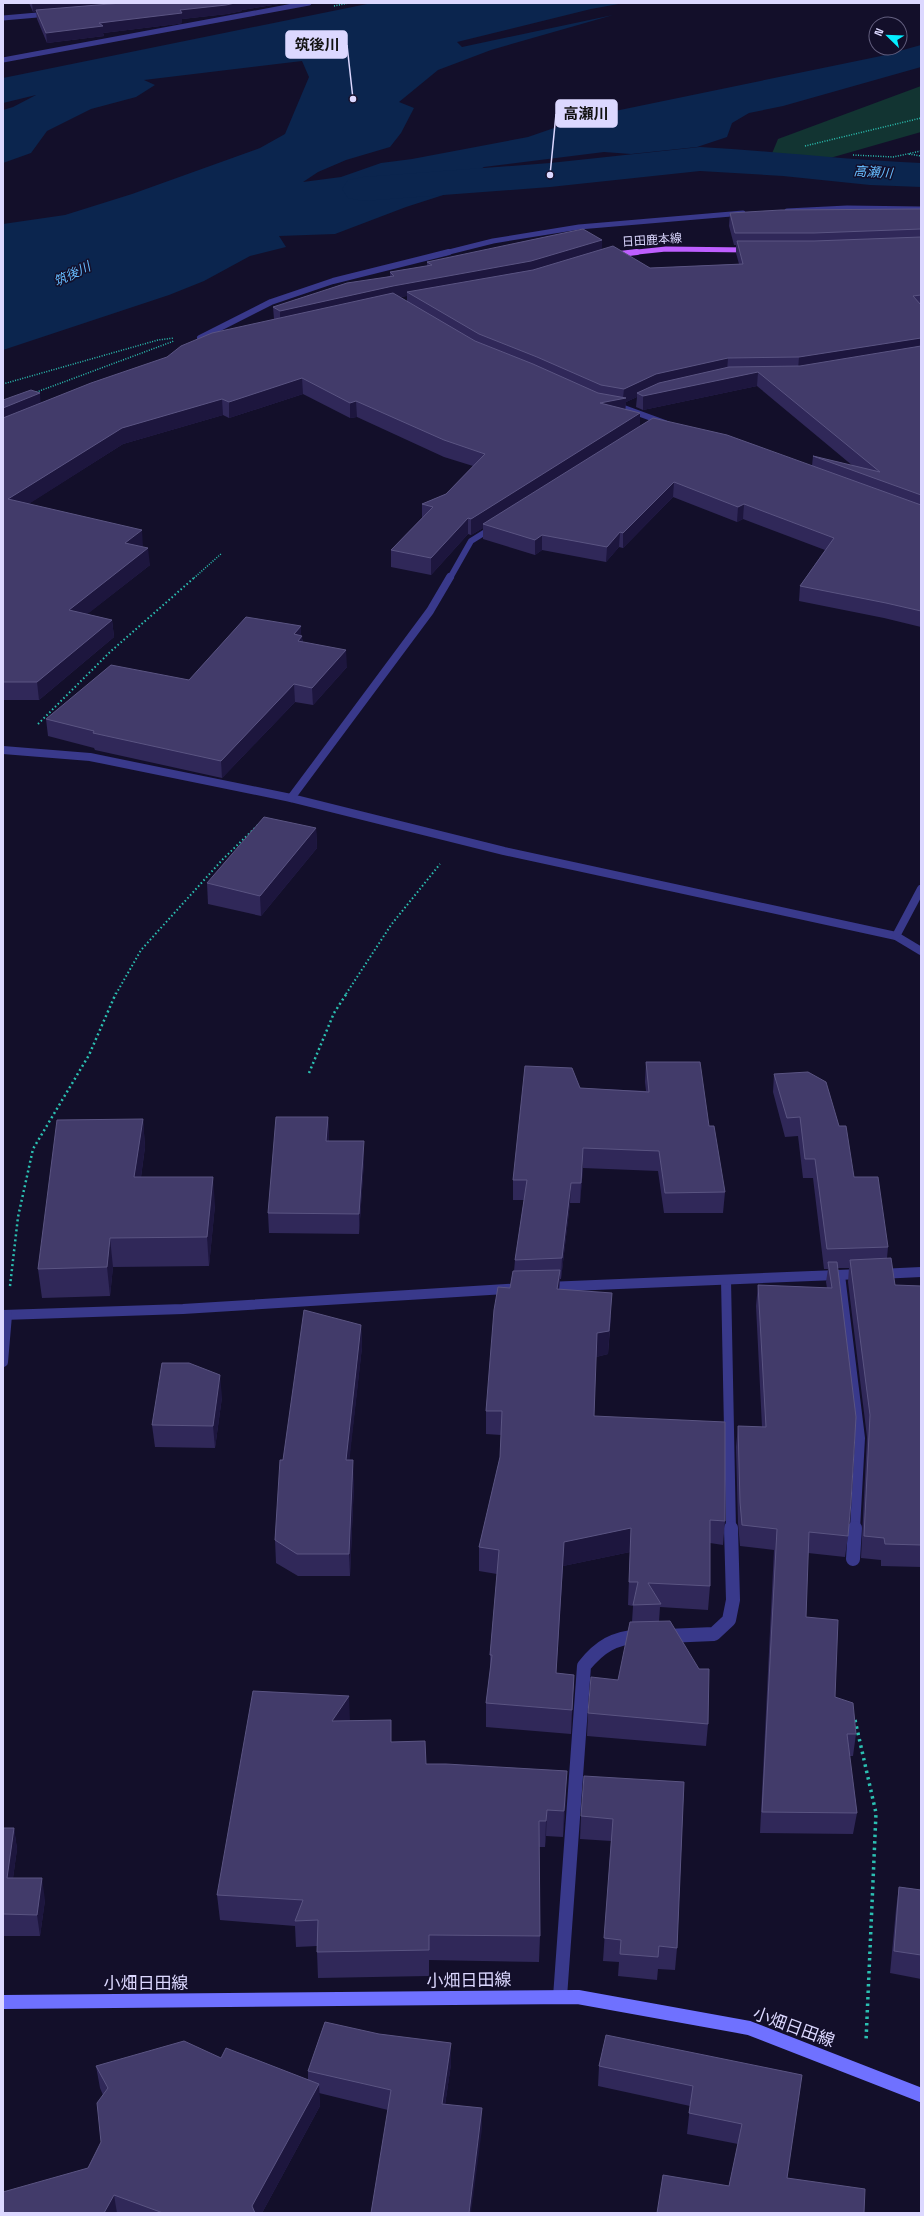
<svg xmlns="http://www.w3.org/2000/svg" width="924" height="2216" viewBox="0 0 924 2216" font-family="'Space Grotesk','Noto Sans JP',sans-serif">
<rect width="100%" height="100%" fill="#130f2a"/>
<!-- green -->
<polygon fill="#123432" points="921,86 921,132 816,162 771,156 778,139"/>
<!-- water -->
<polygon fill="#0b254e" points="372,3 624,3 591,9 457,42 462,47 613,15 491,50 438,70 399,102 414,108 401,133 390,147 346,160 318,172 303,182 341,177 381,163 412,159 528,137 586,117 881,56 921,45 921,67 783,106 749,113 732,123 727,137 697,147 631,154 604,152 484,167 472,174 465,188 406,207 335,234 279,236 286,247 250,256 204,281 169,295 3,350 3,224 65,215 132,194 260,148 285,134 309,77 302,61 144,80 155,85 136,97 91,109 47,131 31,153 3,163 3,110 13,107 36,95 3,103 3,78"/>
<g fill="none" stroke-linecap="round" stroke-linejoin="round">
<!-- river -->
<path fill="#0b254e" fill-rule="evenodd" d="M700,147C774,151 847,160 921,163V187L870,185L783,176L700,171L550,187L363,201L348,198L342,189L348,180L363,177L550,163Z"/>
<!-- path-far3 -->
<g stroke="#2bc0b2" stroke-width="1.5" stroke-dasharray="1 1.5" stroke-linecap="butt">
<polyline points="334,6 349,3"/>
<polyline points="805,146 921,118"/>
<polyline points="909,154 921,156"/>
<polyline points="853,155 893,157 921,151"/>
<polyline points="3,384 158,340 174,338"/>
<polyline points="34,393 174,341"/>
<polyline points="194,578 222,553"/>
</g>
<!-- path-far2 -->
<g stroke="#2bc0b2" stroke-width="2" stroke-dasharray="1.5 2.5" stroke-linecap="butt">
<polyline points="38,724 110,652 195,577"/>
<polyline points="116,994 141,950 223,859 259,824"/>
<polyline points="346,994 391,925 440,864"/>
</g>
<!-- path-far1 -->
<g stroke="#2bc0b2" stroke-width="2.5" stroke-dasharray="2 3" stroke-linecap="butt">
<polyline points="309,1073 334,1013 347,993"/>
<polyline points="10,1286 18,1217 33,1149 89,1055 116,993"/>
</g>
<!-- path -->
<polyline stroke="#2bc0b2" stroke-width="3.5" stroke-dasharray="2.5 4" stroke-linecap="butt" points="855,1720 876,1813 866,2041"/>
<!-- minor-far4 -->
<g stroke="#39398b" stroke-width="5">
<polyline points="3,18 49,14"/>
<polyline points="787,211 847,208 921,209"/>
<polyline points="445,253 493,241 579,227 743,213"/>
</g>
<!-- minor-far3 -->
<g stroke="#39398b" stroke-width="6">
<polyline points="200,338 271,302 333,281 449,252"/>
<polyline points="612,406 624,408 665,423"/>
<polyline points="450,578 471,541 495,526"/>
</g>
<!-- minor-far2 -->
<g stroke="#39398b" stroke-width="8">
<polyline points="3,750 90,757 291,798 504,851 896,936 921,951"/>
<polyline points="291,798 430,611 450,577"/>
<polyline points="896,936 921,889"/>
</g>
<!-- minor-far1 -->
<g stroke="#39398b" stroke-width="10">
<polyline points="879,1274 921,1272"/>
<polyline points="840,1275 860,1438 855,1529"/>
<polyline points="726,1280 731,1529"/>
<polyline points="547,1287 861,1274"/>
<polyline points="3,1315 183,1309 523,1288"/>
<polyline points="3,1362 7,1315"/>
</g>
<!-- minor -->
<g stroke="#39398b" stroke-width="14">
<polyline points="853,1559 855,1528"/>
<polyline points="666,1636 714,1634 729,1620 733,1600 731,1528"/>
<path d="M560,1997L584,1666C600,1646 614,1638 640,1636"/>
</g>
<!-- tertiary -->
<polyline stroke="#39398b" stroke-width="5" points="3,60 309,3"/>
<!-- secondary -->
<polyline stroke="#6f71ff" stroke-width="14" points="3,2002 578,1997 749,2028 921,2095"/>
<!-- primary-far1 -->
<polyline stroke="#be5fff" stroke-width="5" points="628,253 666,249 749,250"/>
<!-- primary -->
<polyline stroke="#be5fff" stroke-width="6" points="611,255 637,252"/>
</g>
<!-- wall -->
<g fill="#302859" fill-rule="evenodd">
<polygon points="29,3 285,3 242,10 242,11 227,14 182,19 182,23 177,24 103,33 104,36 47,43 37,19 36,11 33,12"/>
<path d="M921,209V627L884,618L799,601L800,586L825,550L743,519L737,522L673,497L623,548L619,547L606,562L542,550L535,555L483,539V528L471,535L468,534L431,575L391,567V550L422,518V504L446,494L473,466L444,457L357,417L350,418L303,394L229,418L223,415L123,444L28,504L143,547L150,565L87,614L112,620L114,637L39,700H3V400L41,403L167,357L274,319L273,307L390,276V272L427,266V262L602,240V249L650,268L739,264L736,253V245H734L729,226L730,213ZM407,296V302L400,297ZM757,386L853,466L813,456L812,466L640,426L625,409L626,402L637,397L636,407L643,410Z"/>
<polygon points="301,626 301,635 303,642 347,667 313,705 295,702 222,778 95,750 94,748 48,736 46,719 189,680"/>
<polygon points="316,828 317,848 261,916 208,904 207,883"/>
<polygon points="646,1062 709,1126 725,1192 723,1213 664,1213 658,1171 583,1168 580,1203 570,1203 561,1279 560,1279 559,1289 611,1316 608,1354 596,1357 594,1416 725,1521 723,1545 710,1543 710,1586 708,1610 660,1607 659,1622 708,1724 706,1746 587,1736 588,1713 618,1680 632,1622 633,1606 628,1605 630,1552 563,1566 556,1673 574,1675 571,1734 486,1727 486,1703 490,1672 490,1655 497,1574 479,1571 479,1547 500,1457 501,1435 486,1434 486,1411 510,1288 514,1271 515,1260 524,1200 513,1200 513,1180 580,1088 646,1091 645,1082"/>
<polygon points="774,1074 854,1177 888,1247 887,1258 895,1285 921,1286 921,1567 881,1566 881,1560 861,1558 867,1437 848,1282 849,1268 837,1268 848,1536 845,1557 808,1553 806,1617 835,1697 856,1734 853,1756 849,1756 857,1813 853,1834 760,1833 774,1550 740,1546 738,1523 736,1447 738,1426 762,1427 756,1306 758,1285 827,1288 826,1282 828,1269 824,1269 813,1178 803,1178 798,1136 785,1137 773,1092"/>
<polygon points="328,1117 329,1141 364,1161 359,1234 269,1233 268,1213"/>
<polygon points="143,1119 145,1147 141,1177 215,1205 209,1266 113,1267 110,1296 42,1298 38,1269"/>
<polygon points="921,1157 921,1169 920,1166"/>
<polygon points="361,1325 362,1347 349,1460 354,1482 350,1576 298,1576 276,1563 275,1540 283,1460"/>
<polygon points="222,1397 215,1448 155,1447 152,1425"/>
<polygon points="350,1721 392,1742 426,1764 566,1797 563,1837 546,1836 545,1847 539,1847 540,1936 539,1962 429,1960 429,1976 318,1978 317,1952 317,1946 296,1947 295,1926 220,1920 217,1895"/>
<polygon points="684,1782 677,1948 675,1970 658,1969 657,1980 618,1976 619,1962 603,1961 611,1841 580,1839 581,1816"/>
<polygon points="3,1828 14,1828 17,1849 13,1878 45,1900 40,1936 3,1936"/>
<polygon points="899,1887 921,1890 921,1979 890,1973 896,1909"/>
<polygon points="221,2058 308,2080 308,2071 451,2064 445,2105 482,2129 388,2110 319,2093 320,2106 262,2213 3,2213 88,2168 101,2142 103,2095 100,2088 96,2066"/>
<polygon points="599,2066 802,2075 787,2178 729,2186 738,2144 687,2134 690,2106 598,2086"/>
</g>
<!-- shaded-wall -->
<g fill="#1d163e">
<polygon points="32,3 142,3 36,10 36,11 33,12"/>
<polygon points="235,3 285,3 242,10 242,11 227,14 182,19 182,23 177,24 103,33 104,36 47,43 46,33 180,10"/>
<polygon points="602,240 602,252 531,273 407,292 407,296 393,298 280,324 280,311"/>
<polygon points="921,338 921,351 798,370 799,357"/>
<polygon points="728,358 727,371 637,393 637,397 626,402 625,413 600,403 623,398 624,389 656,374"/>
<polygon points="758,372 757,386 643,410 643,396"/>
<polygon points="302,378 303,394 229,418 229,402"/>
<polygon points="40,393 41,409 3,425 3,408"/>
<polygon points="222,399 223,415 123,444 10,516 8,499 122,428"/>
<polygon points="356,401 357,417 350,418 350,403"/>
<polygon points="640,413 640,429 483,524 483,528 471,535 471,519"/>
<polygon points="674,482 673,497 623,548 623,533"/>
<polygon points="744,504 743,519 737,522 738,507"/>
<polygon points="468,518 468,534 431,575 431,558"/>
<polygon points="142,530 143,547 125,543"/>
<polygon points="620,532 619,547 606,562 607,547"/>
<polygon points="542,535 542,550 535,555 535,540"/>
<polygon points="148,548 150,565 71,627 69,610"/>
<polygon points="112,620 114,637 39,700 37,682"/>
<polygon points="301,626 301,637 302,636 303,652 294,634"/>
<polygon points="346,650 347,667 313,705 312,688"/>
<polygon points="294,684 295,702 222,778 221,761"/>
<polygon points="316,828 317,848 261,916 260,896"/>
<polygon points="328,1117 329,1137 327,1161 326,1141"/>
<polygon points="143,1119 145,1147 137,1206 134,1177"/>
<polygon points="364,1141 364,1161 359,1234 359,1214"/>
<polygon points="583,1148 583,1168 580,1203 581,1183"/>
<polygon points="213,1177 215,1205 209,1266 207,1237"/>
<polygon points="571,1183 570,1203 561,1279 562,1258"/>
<polygon points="110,1238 113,1267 110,1296 107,1267"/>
<polygon points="560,1270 559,1293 557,1289"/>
<polygon points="612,1293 608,1354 596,1357 597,1333"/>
<polygon points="361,1325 362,1347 347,1482 346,1460"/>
<polygon points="220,1375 222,1397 215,1448 213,1426"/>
<polygon points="353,1460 354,1482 350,1576 349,1554"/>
<polygon points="631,1528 630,1552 563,1566 555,1697 556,1673 564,1542"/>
<polygon points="574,1675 573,1698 571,1734 572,1710"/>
<polygon points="349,1696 350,1722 332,1721"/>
<polygon points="567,1771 566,1797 563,1837 564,1811"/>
<polygon points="547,1810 546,1836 545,1847 546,1821"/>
<polygon points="14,1828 17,1849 10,1900 7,1878"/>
<polygon points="42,1878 45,1900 40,1936 37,1915"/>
<polygon points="451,2043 451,2064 442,2125 442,2104"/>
<polygon points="319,2084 320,2106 262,2213 253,2213 252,2206"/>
<polygon points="482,2108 482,2129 471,2213 469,2213"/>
<polygon points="114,2195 117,2213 104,2213"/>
</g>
<!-- building -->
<g fill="#423b6a" stroke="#5a5482">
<polygon points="122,3 235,3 226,5 180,10 182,13 99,23 103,26 46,33 36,10"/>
<polygon points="921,209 921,229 814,233 735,233 730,213 781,210"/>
<polygon points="583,229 602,240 531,261 393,286 280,311 273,307 347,283 394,276 390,272 432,265 427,262"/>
<polygon points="921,237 921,295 913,296 921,305 921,338 799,357 728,358 656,374 624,389 601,385 537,357 479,334 407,292 533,270 613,246 650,268 743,264 737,241 814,241"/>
<polygon points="393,293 475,341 533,364 598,393 626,398 600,403 640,413 471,519 468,518 431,558 391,550 433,507 422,504 446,494 485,454 444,440 356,401 350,403 302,378 229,402 222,399 122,428 8,499 142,530 125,543 148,548 69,610 112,620 37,682 3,682 3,418 91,383 167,357 181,346 212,333"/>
<polygon points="921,346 921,495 813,456 880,472 758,372 643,396 637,393 659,383 729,367 800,366"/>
<polygon points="31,390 40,393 3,408 3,400"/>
<polygon points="653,418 727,435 921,505 921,611 886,603 800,586 834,538 744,504 738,507 674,482 623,533 620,532 607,547 542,535 535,540 483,524"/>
<polygon points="246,617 301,626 294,634 302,636 298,641 346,650 312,688 294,684 221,761 93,733 94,731 46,719 111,665 189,680"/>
<polygon points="264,817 316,828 260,896 207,883"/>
<polygon points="646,1062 700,1062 709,1126 714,1126 725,1192 665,1193 659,1151 583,1148 581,1183 571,1183 562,1258 515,1260 527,1180 513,1180 525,1066 572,1068 580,1088 649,1092"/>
<polygon points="808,1072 826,1082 839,1126 846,1126 854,1177 878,1177 888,1247 827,1249 815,1159 805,1159 800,1117 787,1118 774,1074"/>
<polygon points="276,1117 328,1117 326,1141 364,1141 359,1214 268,1213"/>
<polygon points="143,1119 134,1177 213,1177 207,1237 110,1238 107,1267 38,1269 57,1120"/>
<polygon points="891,1258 895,1285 921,1286 921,1545 885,1544 884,1538 864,1536 870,1415 850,1260"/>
<polygon points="828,1262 837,1262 856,1417 851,1502 848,1536 809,1532 806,1617 838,1620 835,1697 853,1703 856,1734 847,1734 857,1813 762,1812 777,1529 742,1525 740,1502 738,1426 766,1427 758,1285 832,1288"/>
<polygon points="560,1270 557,1289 612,1293 609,1331 597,1333 594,1416 725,1422 725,1521 710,1520 710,1586 648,1583 661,1604 633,1605 638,1582 629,1582 631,1528 564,1542 556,1673 574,1675 572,1710 486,1703 492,1655 490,1655 499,1550 479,1547 500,1457 502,1411 486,1411 494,1310 498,1287 510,1288 513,1271"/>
<polygon points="304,1310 361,1325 346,1460 353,1460 349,1554 297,1554 275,1540 280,1460 283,1460"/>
<polygon points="162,1363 189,1363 220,1375 213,1426 152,1425"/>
<polygon points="670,1621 699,1669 709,1669 708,1724 588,1713 591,1677 618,1680 630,1622"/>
<polygon points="253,1691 349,1696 332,1721 391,1720 391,1742 425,1741 426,1764 446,1764 567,1771 564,1811 547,1810 546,1821 539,1821 540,1936 429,1935 429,1950 317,1952 318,1920 295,1921 303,1900 217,1895"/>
<polygon points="584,1776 684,1782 677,1948 659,1946 658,1957 620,1954 621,1940 604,1938 613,1819 581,1816"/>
<polygon points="3,1828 14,1828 7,1878 42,1878 37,1915 3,1914"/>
<polygon points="899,1887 921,1890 921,1955 894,1951"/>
<polygon points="325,2022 379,2034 451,2043 442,2104 482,2108 469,2213 371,2213 391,2090 308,2071"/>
<polygon points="606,2035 802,2075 787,2178 865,2189 864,2213 657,2213 663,2175 729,2186 742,2124 689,2113 693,2086 599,2066"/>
<polygon points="184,2041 221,2058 226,2048 319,2084 252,2206 255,2213 163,2213 114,2195 104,2213 3,2213 3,2192 88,2168 101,2142 97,2103 108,2088 96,2066"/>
</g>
<g text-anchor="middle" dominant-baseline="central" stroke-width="3" stroke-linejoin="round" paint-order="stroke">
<!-- far-street labels -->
<g font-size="12" fill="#dcd8ff" stroke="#130f2a">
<text transform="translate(652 240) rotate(-4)">日田鹿本線</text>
</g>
<!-- far-water labels -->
<g font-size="13" font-style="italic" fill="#66bdff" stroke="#130f2a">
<text transform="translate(873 172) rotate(4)">高瀬川</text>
<text transform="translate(72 274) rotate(-26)">筑後川</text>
</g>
<!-- near-street labels -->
<g font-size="17" fill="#dcd8ff" stroke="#130f2a">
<text transform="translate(469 1980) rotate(-1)">小畑日田線</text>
<text x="146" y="1983">小畑日田線</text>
<text transform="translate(794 2027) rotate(20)">小畑日田線</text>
</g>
</g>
<!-- callouts -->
<path fill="none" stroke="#dcd8ff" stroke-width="1.5" d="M353 99L347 45M550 175L556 114"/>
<g fill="#dcd8ff" stroke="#130f2a" stroke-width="1.5">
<circle cx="353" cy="99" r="4"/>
<circle cx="550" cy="175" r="4"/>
</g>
<g fill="#dcd8ff" stroke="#dcd8ff" stroke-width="1.5">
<rect x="286" y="31" width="61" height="27" rx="4"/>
<rect x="556" y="100" width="61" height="27" rx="4"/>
</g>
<g font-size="15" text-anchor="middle" font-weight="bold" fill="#111">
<text x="317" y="50">筑後川</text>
<text x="586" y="119">高瀬川</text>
</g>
<!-- border -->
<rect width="924" height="2216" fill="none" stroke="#dcd8ff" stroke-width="8"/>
<!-- north arrow -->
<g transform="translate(888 36) rotate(293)"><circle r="19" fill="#130f2a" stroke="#635f7f"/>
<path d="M0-3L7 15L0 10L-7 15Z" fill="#04eeff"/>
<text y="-6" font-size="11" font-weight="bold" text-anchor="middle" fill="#dcd8ff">N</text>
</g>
</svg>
